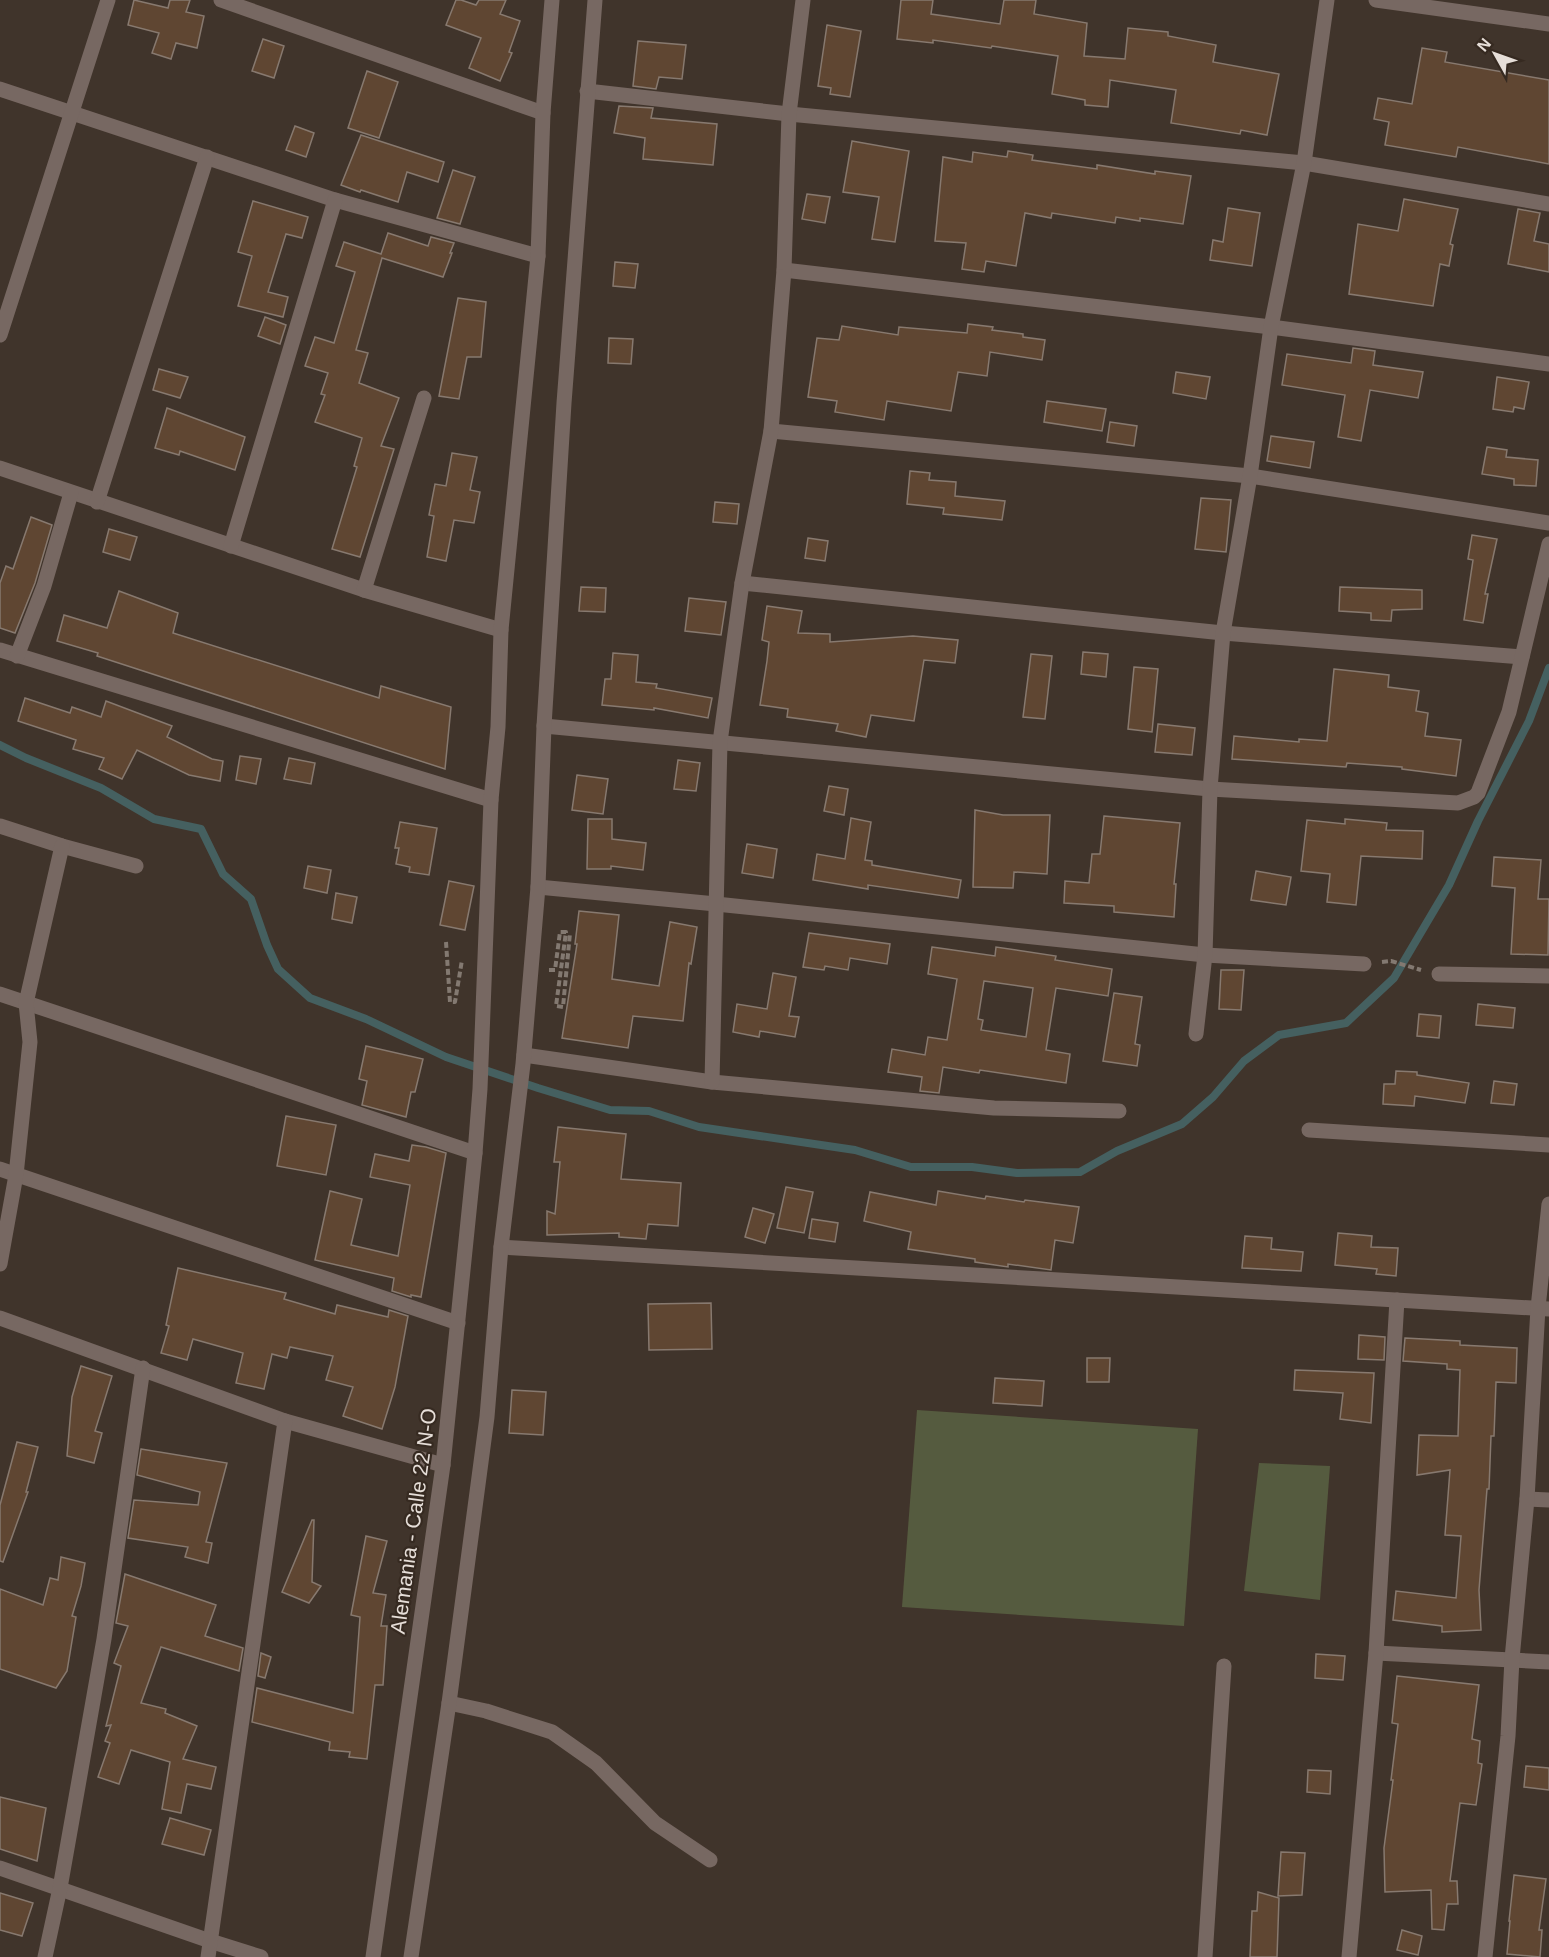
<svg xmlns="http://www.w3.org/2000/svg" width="1549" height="1957" viewBox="0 0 1549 1957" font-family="Helvetica,sans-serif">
<rect width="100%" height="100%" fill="#40342b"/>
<!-- green -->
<g fill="#555b3f">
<polygon points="917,1410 1198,1429 1184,1626 902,1607"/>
<polygon points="1259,1463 1330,1466 1320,1600 1244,1591"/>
</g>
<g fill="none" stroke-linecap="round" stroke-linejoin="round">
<!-- stream -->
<polyline stroke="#456060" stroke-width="8" points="0,745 26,758 101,788 154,819 201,829 223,874 251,899 267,945 278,969 310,998 366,1019 446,1057 538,1088 610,1110 649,1111 699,1127 855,1150 911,1167 972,1167 1017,1173 1080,1172 1117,1151 1182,1124 1213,1097 1244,1061 1279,1035 1346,1023 1394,978 1449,885 1478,821 1529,721 1549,668"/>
</g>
<!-- building -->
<g fill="#5f4632" stroke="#87796f" stroke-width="1.5" fill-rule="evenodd">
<polygon points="134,0 168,8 170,0 190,0 186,12 204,16 197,48 176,43 171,59 152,53 159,33 128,25"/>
<polygon points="456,0 461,0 476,5 479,0 506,0 500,14 520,21 509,52 512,53 500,81 469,68 481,38 446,25"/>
<polygon points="901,0 933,0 931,14 1000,24 1004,0 1036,0 1034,14 1087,23 1084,56 1125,59 1128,28 1168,32 1168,36 1216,45 1213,62 1279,74 1267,135 1241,130 1240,134 1171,123 1176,90 1110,80 1108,107 1085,105 1085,100 1052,94 1058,56 992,46 991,48 933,40 933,43 897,39"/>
<polygon points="827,25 861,31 850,97 830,94 831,88 818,86"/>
<polygon points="263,39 284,46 274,78 252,71"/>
<polygon points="638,41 686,45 682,79 659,77 656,89 633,86"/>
<polygon points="1422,48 1447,52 1445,62 1549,80 1549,164 1458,147 1456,157 1385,145 1389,122 1374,119 1378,98 1412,104"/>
<polygon points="367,71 398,82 379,138 348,128"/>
<polygon points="619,106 653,108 651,118 717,124 713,165 643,159 645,138 614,133"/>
<polygon points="295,126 314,133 306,157 286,150"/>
<polygon points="361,135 444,162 438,182 407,172 398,202 361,190 360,192 341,185"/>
<polygon points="852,141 909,151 895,242 872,239 879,197 843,192"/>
<polygon points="1008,151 1033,155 1032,160 1097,169 1097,165 1155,174 1155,171 1191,176 1183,224 1140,218 1140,221 1116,217 1115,223 1052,213 1051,218 1025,213 1016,266 986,261 984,272 962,269 966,243 935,241 943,157 972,162 973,152 1007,157"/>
<polygon points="453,170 475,177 460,224 437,218"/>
<polygon points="807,194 830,197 825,223 802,219"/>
<polygon points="1404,199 1458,209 1450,244 1453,245 1449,266 1440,264 1433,306 1349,294 1358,224 1398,231"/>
<polygon points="253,201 308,217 302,238 286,234 268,292 288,297 283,317 238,306 252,256 238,252"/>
<polygon points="1228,208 1260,213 1252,266 1210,260 1213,240 1223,242"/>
<polygon points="1518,209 1540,213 1534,241 1549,244 1549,272 1508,264"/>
<polygon points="388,233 428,246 431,237 454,243 450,253 452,253 443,277 382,258 356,350 368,353 359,383 399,398 381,446 394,449 360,557 332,549 357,467 354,466 362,438 315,422 325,395 321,394 328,373 305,366 315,337 334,343 355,272 336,266 344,242 381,254"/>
<polygon points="615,262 638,264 635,288 613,286"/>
<polygon points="458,298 486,302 481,357 467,357 459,399 439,396"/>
<polygon points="265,317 286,325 280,344 258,336"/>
<polygon points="968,324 993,327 992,330 1023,334 1023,337 1045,340 1042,360 990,352 987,376 958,372 951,411 887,401 884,420 835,412 837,401 808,397 817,338 839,340 842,326 898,335 899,327 967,333"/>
<polygon points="609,338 633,339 631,364 608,363"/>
<polygon points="1353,348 1375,351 1373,365 1423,372 1418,398 1370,390 1361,441 1338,437 1345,395 1282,385 1287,354 1351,363"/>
<polygon points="159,369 188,377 180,398 153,390"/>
<polygon points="1176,372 1210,377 1206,399 1173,393"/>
<polygon points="1497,377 1529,382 1524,409 1514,407 1513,412 1493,409"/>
<polygon points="1047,401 1106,409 1102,431 1044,422"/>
<polygon points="167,408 245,437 235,470 180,451 179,455 155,448"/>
<polygon points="1110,422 1137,426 1134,446 1107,442"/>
<polygon points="1271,436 1314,442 1310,468 1267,461"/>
<polygon points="1487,447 1507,450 1506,457 1538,460 1536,486 1514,485 1514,479 1482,474"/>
<polygon points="452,453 477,457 470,490 480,492 474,523 454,520 446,561 427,557 434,516 429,515 435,484 446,486"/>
<polygon points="910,471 930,473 929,480 956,482 955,496 1005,501 1002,520 943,514 944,508 907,504"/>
<polygon points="1201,498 1231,500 1226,552 1195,549"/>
<polygon points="715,502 739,504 737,524 713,522"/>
<polygon points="31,517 52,525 35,583 15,633 0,628 0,583 6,566 13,569"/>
<polygon points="109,529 137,537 130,560 103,552"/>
<polygon points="1472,535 1497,539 1485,594 1488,594 1483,623 1464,620 1473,560 1468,559"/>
<polygon points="808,538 828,541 825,561 805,558"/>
<polygon points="581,587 606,588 605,612 579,611"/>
<polygon points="1340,587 1422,590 1422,609 1392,610 1391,621 1371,620 1371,613 1339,611"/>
<polygon points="119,591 178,613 173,633 379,698 381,686 451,707 445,769 97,656 98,653 57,641 64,615 107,628"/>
<polygon points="689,598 726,602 721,635 685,631"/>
<polygon points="767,606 802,611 798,633 830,634 830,642 913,636 958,640 955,663 924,660 914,721 871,715 866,737 836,731 838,724 787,717 788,709 760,705 767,661 769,642 762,640"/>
<polygon points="1083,652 1108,654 1106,677 1081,674"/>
<polygon points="613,653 638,655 636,682 657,684 656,688 712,698 708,718 654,708 654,710 602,705 605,679 611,679"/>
<polygon points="1031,654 1052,656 1045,719 1023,717"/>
<polygon points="1134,667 1158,669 1152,732 1128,729"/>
<polygon points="1334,669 1389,675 1388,687 1419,691 1416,711 1428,713 1425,736 1461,740 1456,776 1402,769 1402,767 1347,763 1346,767 1232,759 1234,736 1299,742 1299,739 1327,741"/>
<polygon points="25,698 70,713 72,707 101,717 106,701 172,726 167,737 212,759 223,761 220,781 189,775 137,750 122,779 99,769 104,758 73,749 76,740 18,721"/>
<polygon points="1158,724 1195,728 1192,755 1155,752"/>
<polygon points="240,756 261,759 256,784 236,780"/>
<polygon points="289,758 315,763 311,784 284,779"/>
<polygon points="678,760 700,763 696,791 674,789"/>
<polygon points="577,775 608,779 603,814 572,810"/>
<polygon points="829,786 848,789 844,815 824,811"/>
<polygon points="975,810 1003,815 1050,815 1047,874 1014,872 1013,888 973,887"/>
<polygon points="1104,816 1180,823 1174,884 1176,884 1174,917 1114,912 1114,906 1064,903 1065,881 1089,883 1092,854 1100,854"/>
<polygon points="851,818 871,822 865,860 872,861 872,865 961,880 958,898 868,885 868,889 813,880 817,854 845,859"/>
<polygon points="588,819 612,819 612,839 646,843 643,870 611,866 611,869 587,869"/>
<polygon points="1345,819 1387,823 1386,830 1423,831 1422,859 1361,856 1356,905 1327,902 1330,874 1301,871 1307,820 1345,824"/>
<polygon points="400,822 437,828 429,875 409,872 410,867 396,864 399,848 395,848"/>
<polygon points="747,844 777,849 773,878 742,873"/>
<polygon points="1494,857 1541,860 1538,899 1549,899 1548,955 1511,954 1515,888 1492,886"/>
<polygon points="308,866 331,870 327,893 304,888"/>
<polygon points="1256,871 1291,877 1286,905 1251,900"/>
<polygon points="449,881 474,886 465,930 440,925"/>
<polygon points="336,893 357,897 352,923 332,919"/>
<polygon points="579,911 619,915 612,979 659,986 670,922 697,927 691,964 689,963 683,1021 633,1016 628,1048 562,1038 577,944 575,944"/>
<polygon points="809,933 890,944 887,964 850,958 848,970 825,966 824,970 803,967"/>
<path d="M932,947L995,956L996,947L1056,956L1055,960L1112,969L1108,996L1056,988L1046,1050L1070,1054L1066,1083L980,1070L979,1073L943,1067L939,1093L920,1091L922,1077L888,1072L892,1049L925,1055L928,1037L947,1040L957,979L928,974ZM984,981L1033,988L1026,1037L981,1030L983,1020L978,1019Z"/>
<polygon points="1221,970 1244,970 1241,1010 1219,1009"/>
<polygon points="773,973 796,977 789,1016 799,1017 795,1037 760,1031 759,1037 733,1032 737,1004 767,1009"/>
<polygon points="1114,993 1142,997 1135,1044 1140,1045 1137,1066 1103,1061"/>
<polygon points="1478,1004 1515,1008 1513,1028 1476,1025"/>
<polygon points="1419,1014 1441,1016 1439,1038 1417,1036"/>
<polygon points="366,1046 423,1059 415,1092 411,1092 406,1117 362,1105 367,1081 359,1079"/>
<polygon points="1396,1071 1417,1072 1417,1075 1469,1083 1465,1103 1415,1096 1414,1106 1383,1104 1384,1084 1395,1084"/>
<polygon points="1494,1081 1517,1084 1514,1105 1491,1103"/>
<polygon points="286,1116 336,1125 326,1175 277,1166"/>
<polygon points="558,1127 626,1134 621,1179 681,1183 678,1226 648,1224 646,1239 619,1237 619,1233 547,1235 547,1211 555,1214 560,1162 554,1162"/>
<polygon points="412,1145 426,1147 446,1153 421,1297 411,1295 411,1297 392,1291 394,1278 315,1260 330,1191 362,1199 351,1245 398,1256 410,1185 370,1177 375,1154 409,1161"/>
<polygon points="786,1187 813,1192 804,1233 777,1228"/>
<polygon points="938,1191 985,1199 986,1196 1024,1202 1025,1200 1079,1207 1073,1243 1055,1240 1051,1270 1008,1264 1008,1267 975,1262 975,1259 908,1249 911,1232 864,1221 870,1192 936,1205"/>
<polygon points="753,1208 774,1214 765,1243 745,1237"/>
<polygon points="812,1219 838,1223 835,1242 809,1238"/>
<polygon points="1338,1233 1372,1236 1371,1247 1398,1248 1396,1276 1376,1274 1377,1269 1335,1265"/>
<polygon points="1245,1236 1272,1238 1271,1249 1303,1252 1301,1271 1242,1268"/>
<polygon points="178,1268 286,1293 284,1299 335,1314 337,1305 388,1317 389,1310 408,1316 395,1387 382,1429 343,1416 353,1387 326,1380 333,1356 290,1347 287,1358 272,1354 264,1389 236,1383 243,1353 193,1339 187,1360 161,1353 169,1326 166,1325"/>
<polygon points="711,1303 712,1349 649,1350 648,1304"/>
<polygon points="1359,1335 1385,1337 1384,1360 1358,1359"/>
<polygon points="1405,1338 1460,1341 1460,1345 1517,1348 1516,1383 1496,1382 1494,1436 1491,1436 1489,1489 1487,1489 1479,1590 1481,1630 1442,1632 1442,1626 1393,1620 1396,1591 1456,1598 1461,1536 1445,1535 1450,1470 1417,1475 1419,1435 1458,1436 1460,1370 1447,1369 1447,1364 1403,1361"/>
<polygon points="1087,1358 1110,1358 1109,1382 1087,1382"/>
<polygon points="81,1366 112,1376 95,1431 102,1433 94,1463 67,1456 72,1397"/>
<polygon points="1295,1370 1374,1373 1371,1423 1340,1419 1343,1393 1294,1390"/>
<polygon points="995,1378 1044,1381 1042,1406 993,1403"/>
<polygon points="512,1390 546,1392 543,1435 509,1433"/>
<polygon points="17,1442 38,1447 26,1492 28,1492 3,1562 0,1561 0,1505"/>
<polygon points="141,1449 227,1463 206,1542 212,1543 208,1563 185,1557 188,1547 128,1538 134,1500 198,1505 200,1492 137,1475"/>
<polygon points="312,1520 314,1520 312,1582 321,1586 309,1603 282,1592"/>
<polygon points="366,1536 387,1541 373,1593 386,1595 381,1626 387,1626 383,1685 375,1685 367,1759 349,1757 350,1752 329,1750 330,1742 252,1722 257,1688 353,1713 360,1617 351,1615"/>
<polygon points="61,1557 85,1563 81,1586 72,1616 76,1617 67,1671 56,1688 0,1669 0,1589 43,1605 50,1578 58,1580"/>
<polygon points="125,1574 216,1605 205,1636 243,1648 239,1671 161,1647 141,1703 166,1709 165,1713 197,1726 183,1759 216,1767 211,1789 187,1784 181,1813 162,1809 170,1762 131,1750 119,1784 98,1777 110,1743 105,1741 111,1725 106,1726 121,1666 114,1663 128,1626 116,1623"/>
<polygon points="261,1653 271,1657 265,1678 258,1676"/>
<polygon points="1316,1654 1345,1656 1343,1680 1315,1678"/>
<polygon points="1397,1676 1479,1685 1472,1739 1480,1741 1478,1763 1482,1764 1476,1805 1460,1803 1450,1881 1457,1881 1458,1904 1447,1904 1444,1930 1432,1929 1431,1890 1385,1892 1384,1848 1393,1780 1391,1780 1398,1724 1392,1723"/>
<polygon points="1526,1766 1549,1768 1549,1790 1524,1787"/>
<polygon points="1308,1770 1331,1771 1330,1794 1307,1792"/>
<polygon points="0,1797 46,1808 37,1861 0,1849"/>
<polygon points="170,1818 211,1830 204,1855 162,1844"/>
<polygon points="1281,1852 1305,1853 1302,1895 1278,1896"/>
<polygon points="1514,1875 1546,1879 1539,1930 1542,1930 1540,1957 1507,1954 1510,1921 1509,1921"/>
<polygon points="1258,1892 1279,1898 1277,1957 1250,1957 1252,1911 1257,1911"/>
<polygon points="0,1893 33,1903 22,1936 0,1930"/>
<polygon points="1402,1930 1422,1936 1418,1955 1397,1950"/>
</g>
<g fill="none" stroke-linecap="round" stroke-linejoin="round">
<!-- path -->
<g stroke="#837971" stroke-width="4" stroke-dasharray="6 3" stroke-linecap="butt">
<polyline points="446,942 450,1002 455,1002 462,960"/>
<polyline points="1382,962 1391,961 1421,970"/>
<polyline points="549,970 555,970 560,932 566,932 556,1006 563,1007 570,933"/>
</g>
<!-- minor -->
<g stroke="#776862" stroke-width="15">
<polyline points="221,0 543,113"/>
<polyline points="1376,0 1549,24"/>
<polyline points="0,89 335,200 538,256"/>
<polyline points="587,91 789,114 1304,163 1549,204"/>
<polyline points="784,270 1271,327 1549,364"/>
<polyline points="0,335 108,0"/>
<polyline points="771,431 1250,476 1549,523"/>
<polyline points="0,468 364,590 501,630"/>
<polyline points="97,502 207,157"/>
<polyline points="231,546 335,200"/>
<polyline points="742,583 1223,633 1522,657"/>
<polyline points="364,590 424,398"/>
<polyline points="0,650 491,800"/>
<polyline points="17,656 44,586 71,493"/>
<polyline points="544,726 1210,789 1458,803 1474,797 1478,793 1509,712 1549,544"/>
<polyline points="0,826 62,846 136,866"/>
<polyline points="538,887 716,904 1205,955 1364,964"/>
<polyline points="1439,974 1549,976"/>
<polyline points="0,994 475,1153"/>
<polyline points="1196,1034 1205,955 1210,789 1223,633 1250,476 1271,327 1304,163 1327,0"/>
<polyline points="524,1055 712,1082 994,1108 1119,1111"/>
<polyline points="712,1082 720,742 742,583 771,431 784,270 789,114 803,0"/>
<polyline points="1309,1130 1549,1145"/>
<polyline points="0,1169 458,1323"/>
<polyline points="501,1247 1549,1309"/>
<polyline points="0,1264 16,1175 30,1042 26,1003 62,846"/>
<polyline points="0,1318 285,1421 443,1465"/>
<polyline points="1527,1499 1549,1500"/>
<polyline points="1376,1653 1549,1662"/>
<polyline points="449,1703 486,1711 552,1732 596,1763 655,1823 710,1860"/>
<polyline points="0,1868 210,1941 261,1957"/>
<polyline points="45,1957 60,1888 104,1639 143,1368"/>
<polyline points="208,1957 285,1421"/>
<polyline points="373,1957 443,1465 475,1153 480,1089 491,800 498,727 501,630 538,256 543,113 552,0"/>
<polyline points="411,1957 449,1703 487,1417 501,1247 523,1064 538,887 544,726 564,403 595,0"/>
<polyline points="1205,1957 1224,1666"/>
<polyline points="1349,1957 1376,1653 1397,1300"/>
<polyline points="1485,1957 1508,1736 1512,1659 1527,1499 1538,1308 1549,1204"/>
</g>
</g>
<g text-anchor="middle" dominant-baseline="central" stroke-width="4.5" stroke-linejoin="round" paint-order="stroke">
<!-- street labels -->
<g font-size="21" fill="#e6ded8" stroke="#362a21">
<text transform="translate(413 1521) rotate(-82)">Alemania - Calle 22 N-O</text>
</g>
</g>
<!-- north arrow -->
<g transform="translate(1495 54) rotate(310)" stroke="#362a21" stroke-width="4.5" paint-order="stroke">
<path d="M0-4.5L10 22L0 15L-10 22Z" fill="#e6ded8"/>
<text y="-9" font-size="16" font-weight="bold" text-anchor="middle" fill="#e6ded8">N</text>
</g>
</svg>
